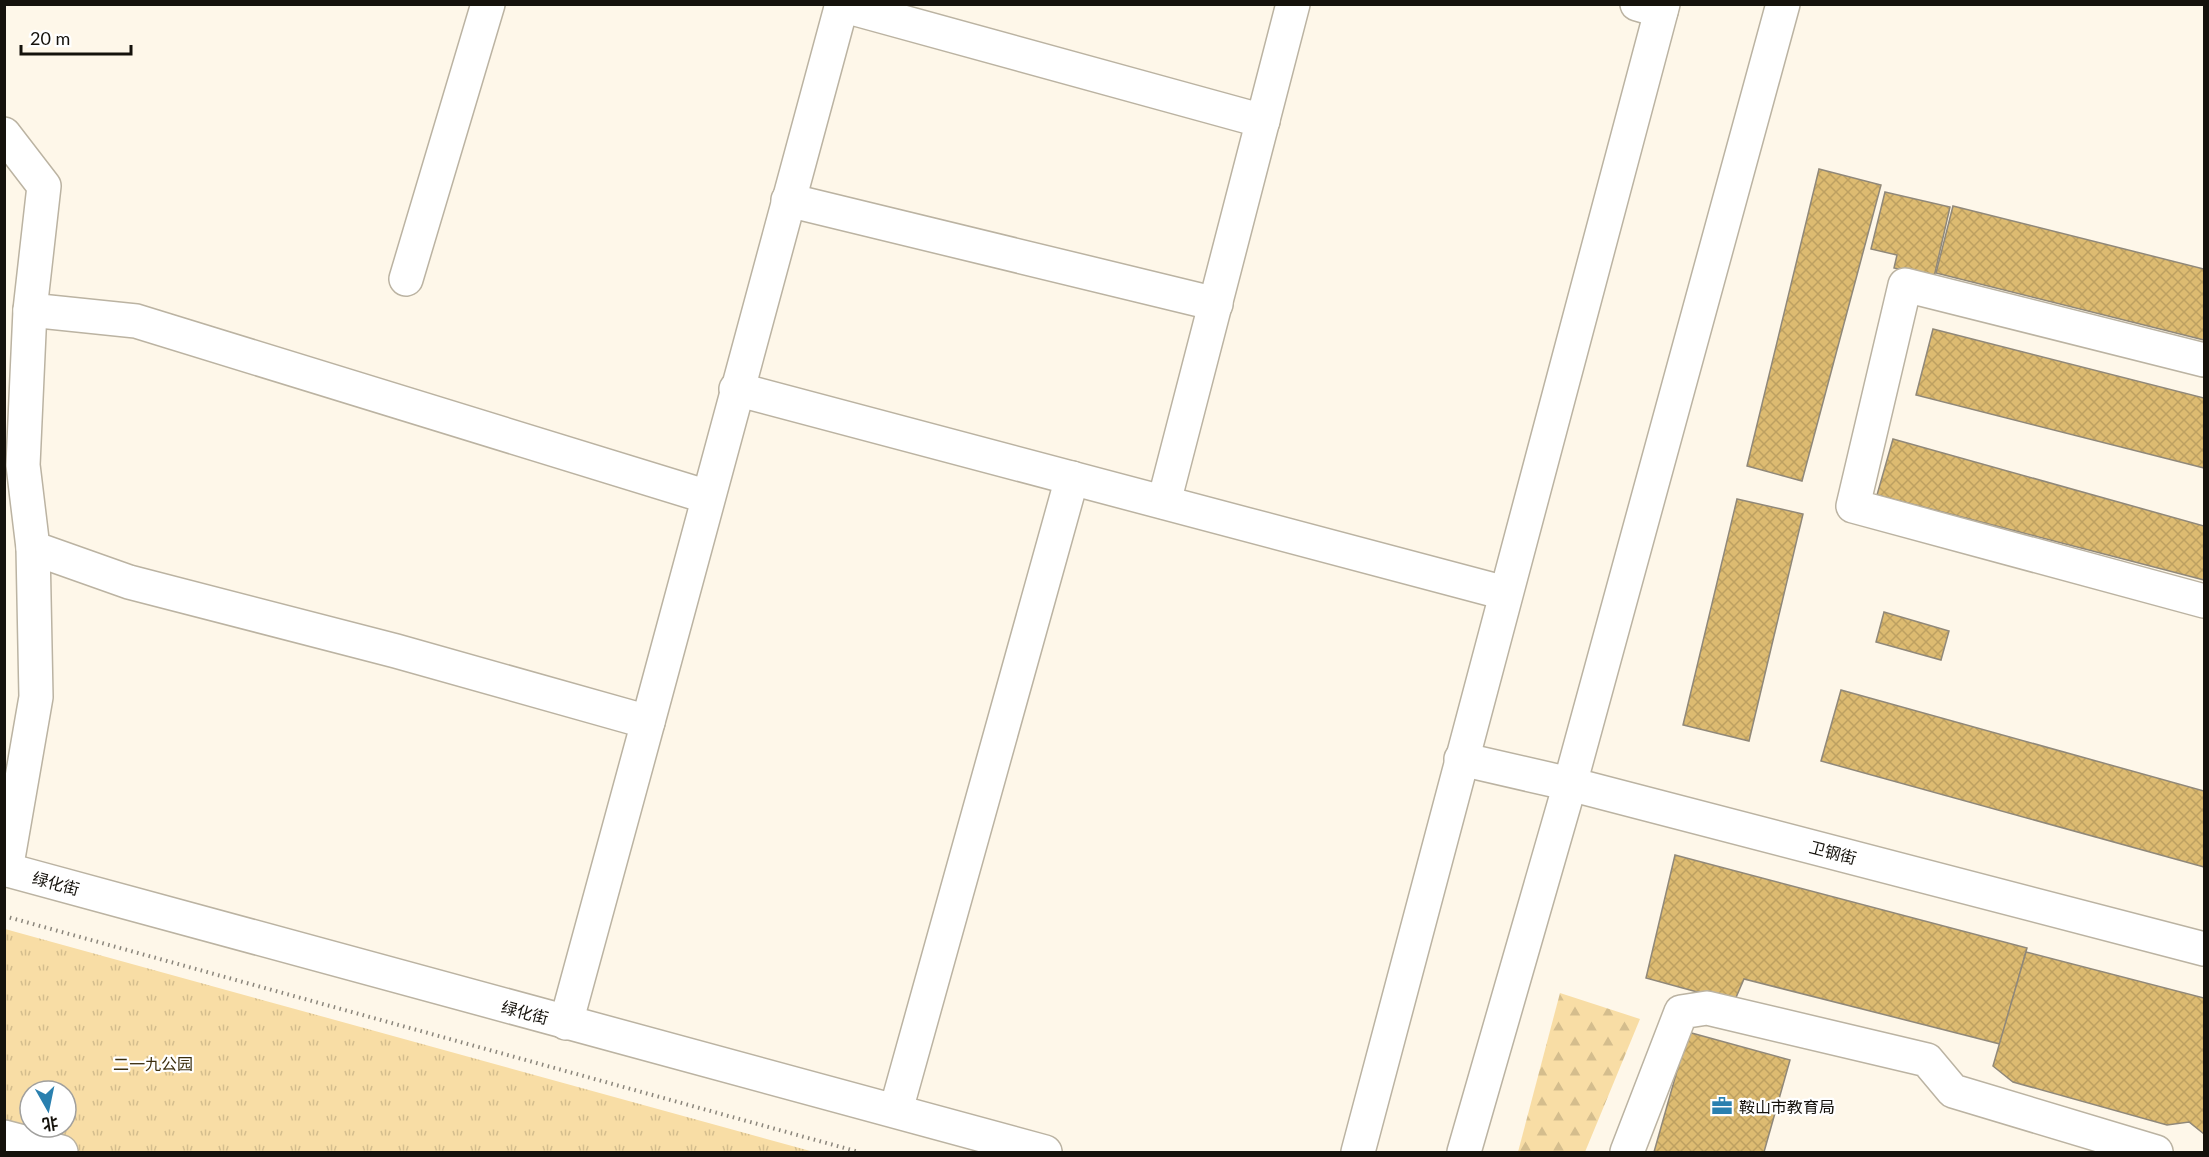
<svg xmlns="http://www.w3.org/2000/svg" width="2209" height="1157" viewBox="0 0 2209 1157" font-family="Lato,'Noto Sans SC',sans-serif">
<defs>
<pattern id="forest-firs" width="22" height="20" patternUnits="userSpaceOnUse" patternTransform="scale(1.5)"><rect width="22" height="20" fill="#f8dda5"/><path d="M5 1l3.5 6h-7zM16 11l3.5 6h-7z" fill="#d4bd8d"/></pattern>
<pattern id="park-tufts" width="24" height="20" patternUnits="userSpaceOnUse" patternTransform="scale(1.5)"><rect width="24" height="20" fill="#f8dda5"/><path d="M3 7l-1-3M5 7V3M7 7l1-3M15 17l-1-3M17 17v-4M19 17l1-3" fill="none" stroke="#d4bd8d"/></pattern>
<pattern id="building-cross-hatch" width="8" height="8" patternUnits="userSpaceOnUse" patternTransform="scale(1.5)"><rect width="8" height="8" fill="#ddbb71"/><path d="M0 0l8 8M0 8l8-8" fill="none" stroke="#bda061"/></pattern>
</defs>
<rect width="100%" height="100%" fill="#fef7e9"/>
<!-- forest -->
<polygon fill="url(#forest-firs)" points="1560,993 1640,1019 1585,1152 1518,1152"/>
<!-- park -->
<path fill="url(#park-tufts)" fill-rule="evenodd" d="M5,929L814,1152H5ZM30,1091H66V1127H30Z"/>
<!-- building -->
<g fill="url(#building-cross-hatch)" stroke="#908879" stroke-width="1.5">
<polygon points="1819,169 1881,185 1802,481 1747,466"/>
<polygon points="1885,192 1950,207 1934,277 1894,268 1897,255 1871,249"/>
<polygon points="1953,206 2204,269 2204,340 1936,273"/>
<polygon points="1933,329 2204,398 2204,468 1916,395"/>
<polygon points="1893,439 2204,526 2204,580 1877,495"/>
<polygon points="1737,499 1803,514 1749,741 1683,725"/>
<polygon points="1884,612 1949,631 1941,660 1876,642"/>
<polygon points="1841,690 2204,791 2204,867 1821,761"/>
<polygon points="1675,855 2027,948 2000,1044 1744,979 1734,1002 1646,978"/>
<polygon points="2026,952 2204,998 2204,1134 2189,1122 2167,1125 2013,1082 1993,1066"/>
<polygon points="1688,1032 1790,1060 1764,1152 1654,1152"/>
</g>
<g fill="none" stroke-linecap="round" stroke-linejoin="round">
<!-- minor casing -->
<g stroke="#bbb3a2" stroke-width="36">
<g id="minor">
<polyline points="1637,4 1661,11"/>
<polyline points="841,5 1263,121"/>
<polyline points="4,134 44,186 30,310 23,465 33,548 129,582 396,651 648,722 566,1023"/>
<polyline points="788,200 1216,304"/>
<polyline points="406,279 488,4"/>
<polyline points="30,310 136,321 708,497"/>
<polyline points="2204,360 1905,285 1853,506 2204,601"/>
<polyline points="736,389 1505,593"/>
<polyline points="1164,502 1293,4"/>
<polyline points="648,722 842,4"/>
<polyline points="1461,759 1570,784 2204,949"/>
<polyline points="6,870 36,697 33,548"/>
<polyline points="896,1110 1072,478"/>
<polyline points="4,1137 61,1152"/>
<polyline points="1627,1152 1681,1012 1707,1008 1927,1060 1953,1091 2156,1152"/>
</g>
</g>
<!-- major casing -->
<g stroke="#bbb3a2" stroke-width="36">
<g id="major">
<polyline points="4,869 1045,1152"/>
<polyline points="1358,1152 1663,4"/>
<polyline points="1464,1152 1570,784 1783,4"/>
</g>
</g>
<!-- path -->
<polyline stroke="#8b867c" stroke-width="4" stroke-dasharray="1.5 4.5" stroke-linecap="butt" points="4,916 859,1152"/>
<!-- minor -->
<use href="#minor" stroke="#fff" stroke-width="33"/>
<!-- major -->
<use href="#major" stroke="#fff" stroke-width="33"/>
</g>
<!-- icons -->
<defs>
<g id="office-bare" transform="scale(1.62)"><path d="M-6-3h4V-5.5h4V-3h4V5H-6ZM-1-4.5V-3h2v-1.5ZM-6 0V1H6V0Z" fill="#2a80af" stroke="#fff" stroke-width="2.5" paint-order="stroke"/></g>
</defs>
<g fill-rule="evenodd">
<use href="#office-bare" x="1722" y="1106"/>
</g>
<g text-anchor="middle" dominant-baseline="central" stroke-width="4.5" stroke-linejoin="round" paint-order="stroke">
<!-- street labels -->
<g font-size="16" fill="#15120c" stroke="#fff">
<text transform="translate(1833 852) rotate(15)">卫钢街</text>
<text transform="translate(56 883) rotate(15)">绿化街</text>
<text transform="translate(525 1012) rotate(15)">绿化街</text>
</g>
<!-- park labels -->
<g font-size="16" fill="#3c2e0d" stroke="#fff">
<text x="153" y="1063">二一九公园</text>
</g>
<!-- poi labels -->
<g font-size="16" fill="#15120c" stroke="#fff" text-anchor="start">
<text x="1739" y="1106">鞍山市教育局</text>
</g>
</g>
<!-- border -->
<rect width="2209" height="1157" fill="none" stroke="#15120c" stroke-width="12"/>
<!-- north arrow -->
<g transform="translate(48 1109) rotate(171)"><circle r="28" fill="#ffffff" stroke="#a1a09e" stroke-width="1.5"/>
<path d="M0-4.5L10 22L0 15L-10 22Z" fill="#2a80af"/>
<text y="-9" font-size="16" font-weight="bold" text-anchor="middle" fill="#15120c">北</text>
</g>
<!-- scale -->
<path d="M21 45v9h110v-9" fill="none" stroke="#15120c" stroke-width="3"/>
<text x="30" y="45" font-size="18" fill="#15120c" stroke="#ffffff" stroke-width="4.5" paint-order="stroke">20 m</text>
</svg>
